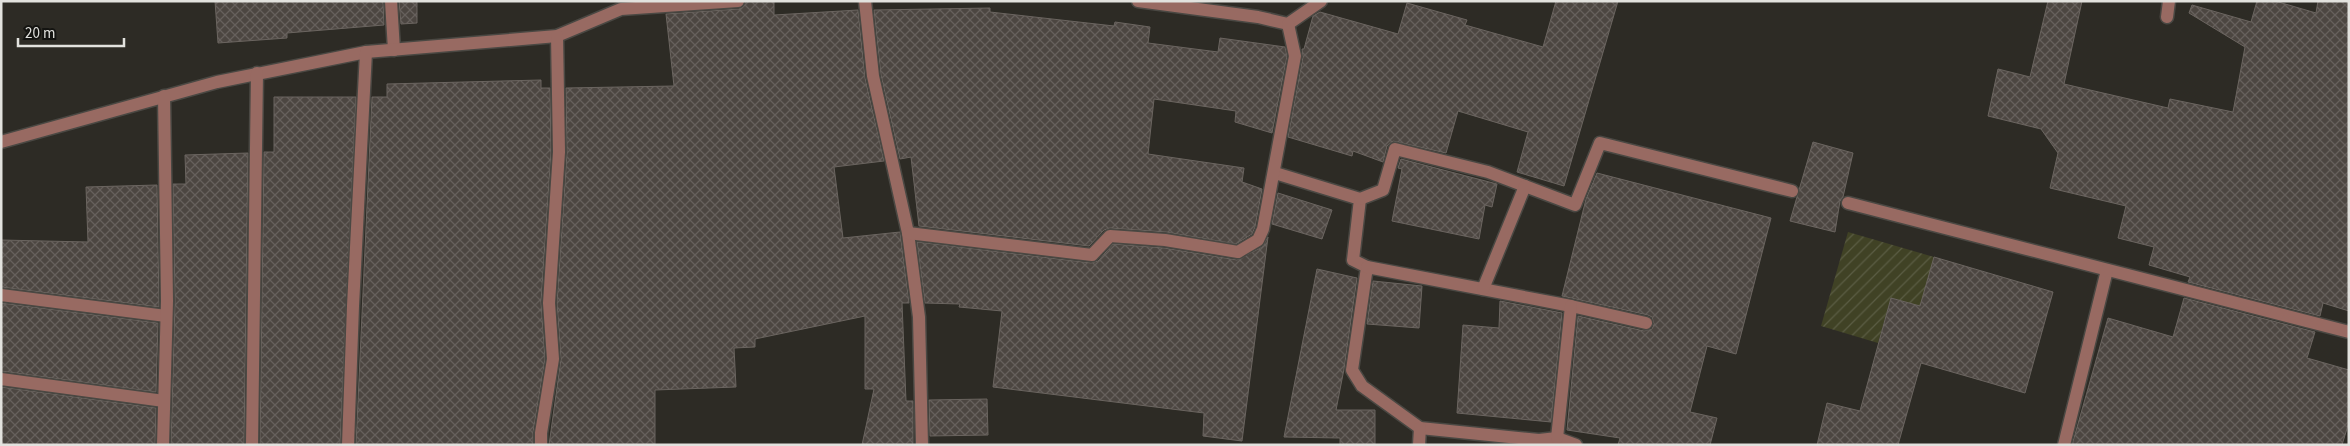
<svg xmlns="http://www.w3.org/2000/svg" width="2350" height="446" viewBox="0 0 2350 446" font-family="'Source Sans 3',sans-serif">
<defs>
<pattern id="garden-furrows" width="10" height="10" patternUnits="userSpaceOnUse" patternTransform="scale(1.25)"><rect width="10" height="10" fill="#404225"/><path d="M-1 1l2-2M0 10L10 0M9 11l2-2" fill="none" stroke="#5b5d44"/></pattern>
<pattern id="building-cross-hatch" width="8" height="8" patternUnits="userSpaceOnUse" patternTransform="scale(1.25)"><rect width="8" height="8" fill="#4c4641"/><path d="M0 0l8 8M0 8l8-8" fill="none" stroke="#66605c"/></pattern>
</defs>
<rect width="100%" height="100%" fill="#2d2b25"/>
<!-- garden -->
<polygon fill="url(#garden-furrows)" points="1848,232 1934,257 1920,306 1891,298 1878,343 1821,326"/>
<!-- building -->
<g fill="url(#building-cross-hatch)" stroke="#6b6560">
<polygon points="215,1 383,1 384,25 287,33 287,38 218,43"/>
<polygon points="399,1 417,1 417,23 401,24"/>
<polygon points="746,1 774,1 774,15 858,10 865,78 884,161 834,167 843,238 900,232 909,303 902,303 906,401 913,401 913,445 862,445 874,389 865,389 865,316 755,339 755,347 734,348 736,387 655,390 655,445 549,445 561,359 557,303 567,153 566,88 674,86 666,14 739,9 743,7"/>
<polygon points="1556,1 1618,1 1564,186 1517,172 1528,132 1458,111 1446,153 1393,141 1387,146 1383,162 1353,151 1352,156 1288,137 1303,57 1302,49 1304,49 1313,16 1320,12 1398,34 1407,3 1467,20 1465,25 1543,47"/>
<polygon points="2048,1 2082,1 2064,84 2168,108 2170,99 2233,112 2245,47 2189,13 2192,5 2251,22 2257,1 2275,1 2316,13 2318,1 2349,1 2349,311 2323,303 2320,316 2188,282 2190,277 2149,265 2154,247 2118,238 2126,206 2050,188 2058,153 2041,129 1988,116 1998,69 2030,77"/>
<polygon points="990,8 990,12 1114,26 1115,22 1150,27 1148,43 1218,52 1220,38 1285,47 1287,56 1272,133 1235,122 1236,111 1154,99 1148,154 1244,168 1242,182 1262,189 1255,227 1252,234 1236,244 1166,232 1110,228 1104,230 1089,246 919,226 911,157 900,159 881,75 874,10"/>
<polygon points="541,80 541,88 550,88 551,152 541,302 545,359 533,432 533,445 356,445 372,97 387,97 387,84"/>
<polygon points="274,97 356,97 340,445 260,445 264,152 274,152"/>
<polygon points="1813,142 1853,153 1843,197 1840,201 1835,232 1790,221"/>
<polygon points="248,153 244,445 171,445 175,301 173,184 186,184 185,155"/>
<polygon points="1401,159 1497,184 1492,207 1485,205 1479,239 1392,221 1402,169 1398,168"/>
<polygon points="1597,173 1771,218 1736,354 1707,346 1690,412 1717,418 1710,445 1618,445 1620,438 1567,430 1578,316 1644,331 1652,329 1654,324 1652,317 1648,315 1562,296 1586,199"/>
<polygon points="157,185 159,307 1,287 1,240 88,242 86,187"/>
<polygon points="1278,193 1332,210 1322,239 1272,224"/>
<polygon points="1268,237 1242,441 1203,436 1204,413 993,387 1002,311 959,307 960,304 925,303 917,242 1091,263 1098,261 1113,244 1164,248 1237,260 1262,247"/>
<polygon points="1934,257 2053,292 2025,393 1921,363 1898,445 1817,445 1827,403 1860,411 1891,298 1920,306"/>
<polygon points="1317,269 1357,278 1344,369 1336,410 1375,410 1375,445 1340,445 1340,438 1284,437"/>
<polygon points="1373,281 1422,286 1419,328 1367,324"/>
<polygon points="2184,298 2315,332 2307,358 2349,370 2349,422 2342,445 2072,445 2108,318 2173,337"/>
<polygon points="1500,301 1562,313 1551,422 1457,413 1463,325 1499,328"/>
<polygon points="1,303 158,323 156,392 1,371"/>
<polygon points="1,387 156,408 155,445 1,445"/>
<polygon points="987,399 988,435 930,436 929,400"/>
</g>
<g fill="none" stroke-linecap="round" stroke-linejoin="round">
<!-- minor casing -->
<g stroke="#4a4843" stroke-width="15">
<g id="minor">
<polyline points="391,1 394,50"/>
<polyline points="865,1 873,76 908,233 919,317 922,445"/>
<polyline points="1138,1 1258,17 1288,24 1321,1"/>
<polyline points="2167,17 2169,1"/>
<polyline points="1,142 217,82 366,52 557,36 621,9 738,1"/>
<polyline points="1275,173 1360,199 1353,260 1367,267 1352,370 1362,386 1420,428 1539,440 1557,438 1576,445"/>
<polyline points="1360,199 1383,190 1395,149 1488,172 1575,205 1600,143 1792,191"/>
<polyline points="1848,203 2349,332"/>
<polyline points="908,233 1092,255 1110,236 1165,240 1238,252 1258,240 1263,229 1295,56 1288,24"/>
<polyline points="1367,267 1571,306 1646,323"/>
<polyline points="1483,289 1525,186"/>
<polyline points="1,295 166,316"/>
<polyline points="1,379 164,401"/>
<polyline points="1557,438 1571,306"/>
<polyline points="163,445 167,301 164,96"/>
<polyline points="252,445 257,73"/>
<polyline points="348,445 353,306 366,52"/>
<polyline points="541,445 541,433 553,359 549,303 559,152 557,36"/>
<polyline points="1419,445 1420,428"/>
<polyline points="2064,445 2107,270"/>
</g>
</g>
<!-- minor -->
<use href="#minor" stroke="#986a62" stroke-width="12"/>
</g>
<!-- border -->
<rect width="2350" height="446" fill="none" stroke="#e2e2de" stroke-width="5"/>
<!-- scale -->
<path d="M18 38v8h106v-8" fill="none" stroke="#e2e2de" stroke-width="2.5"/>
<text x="25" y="38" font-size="15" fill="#e2e2de" stroke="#141411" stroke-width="4" paint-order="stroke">20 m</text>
</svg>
